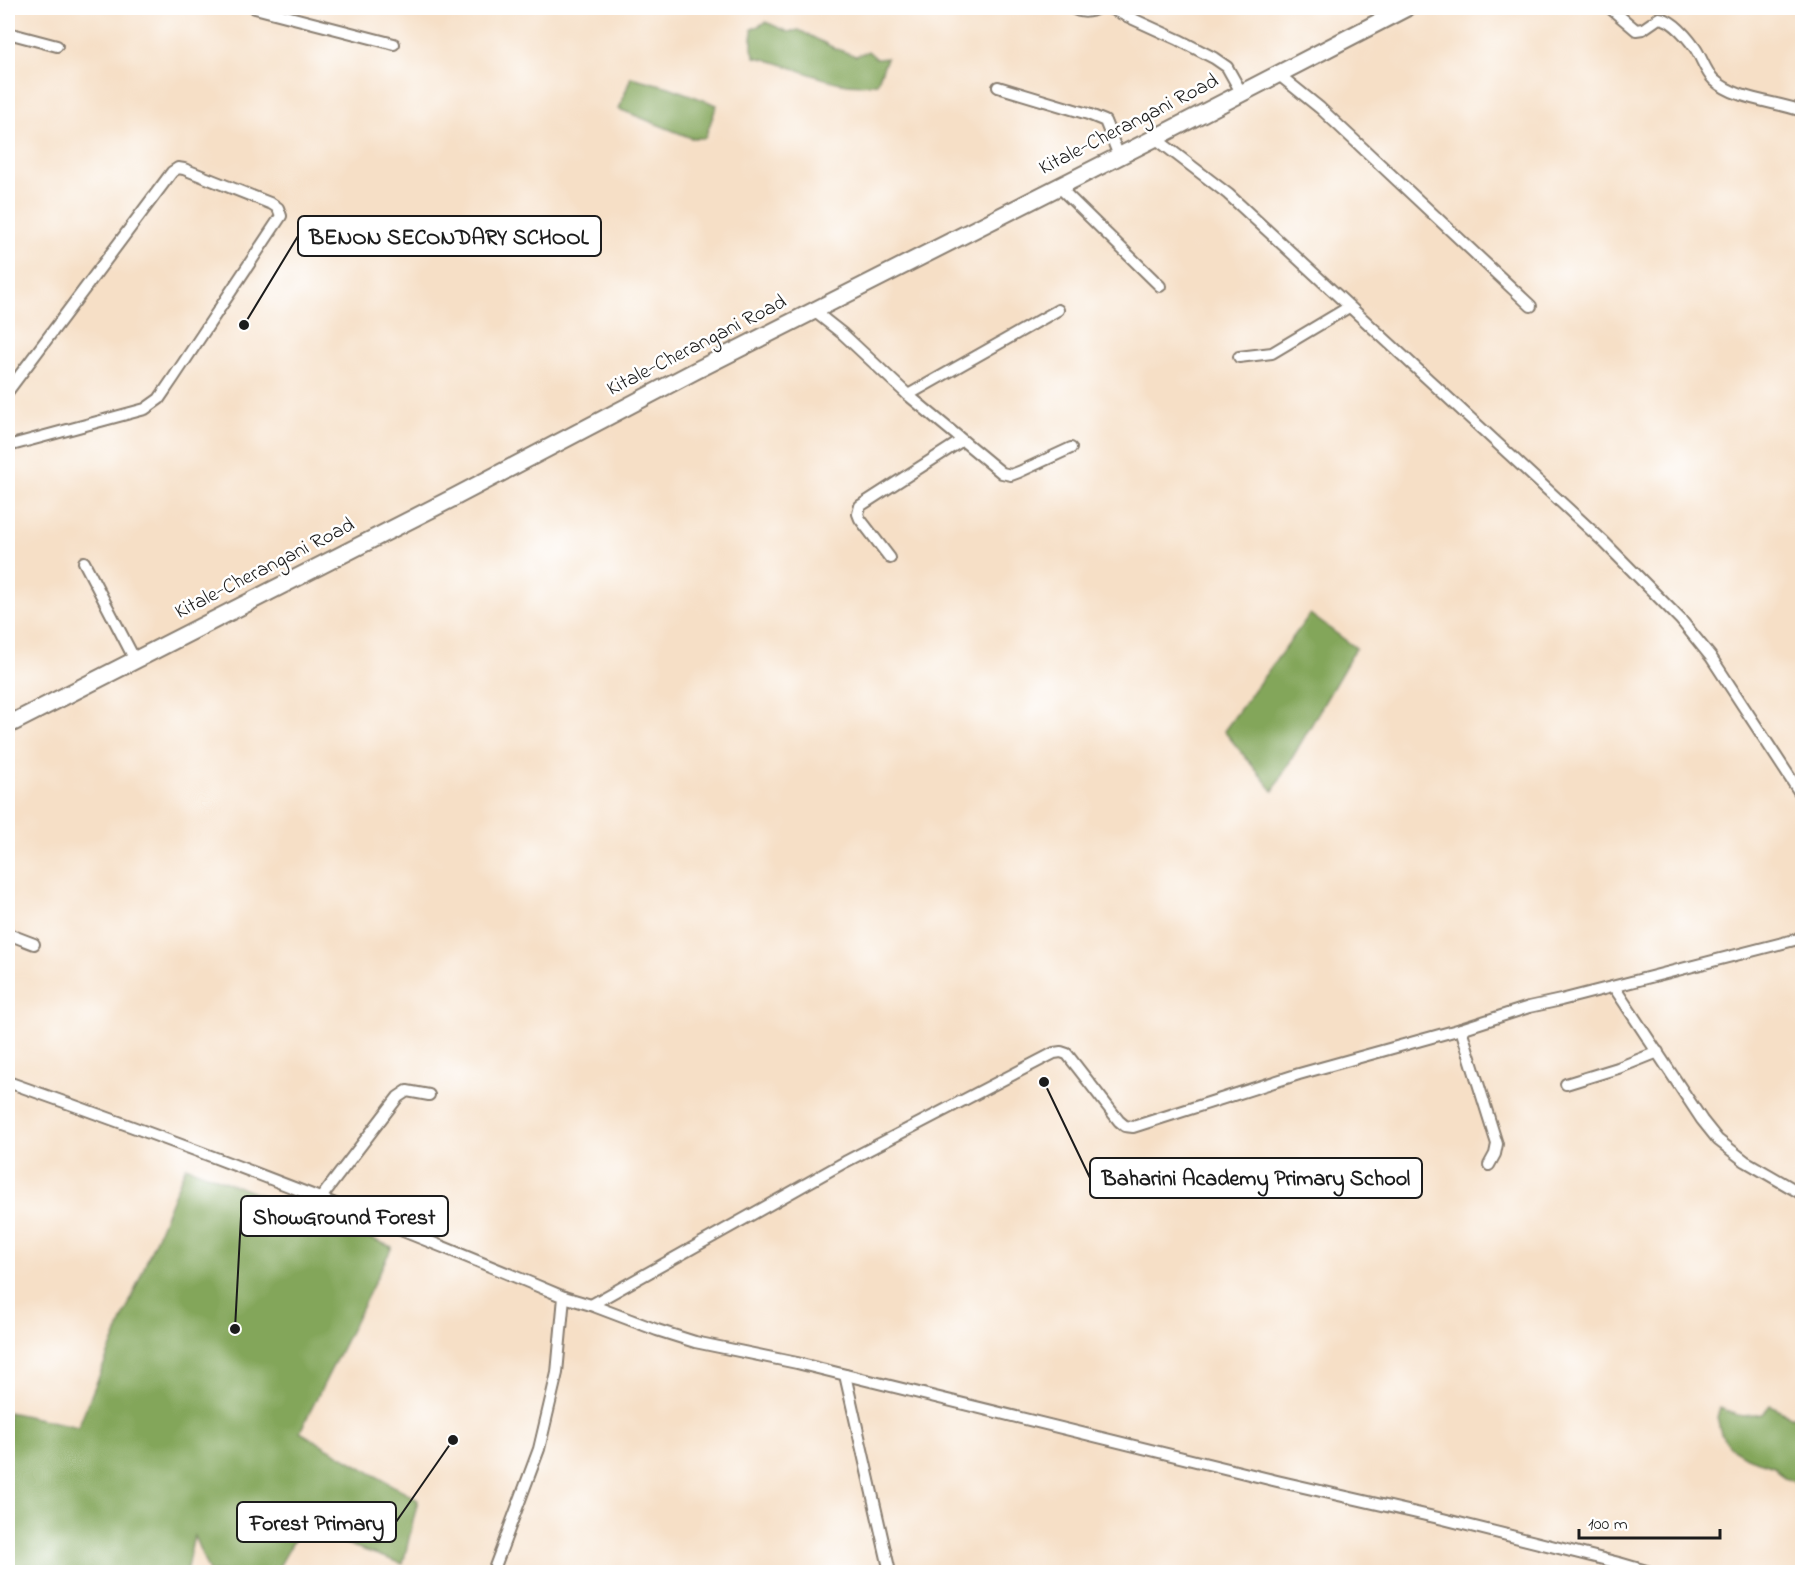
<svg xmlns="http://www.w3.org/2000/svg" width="1810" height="1580" viewBox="0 0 1810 1580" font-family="'Indie Flower',sans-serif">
<rect width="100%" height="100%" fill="#fff"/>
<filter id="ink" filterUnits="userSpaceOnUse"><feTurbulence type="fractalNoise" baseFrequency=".0167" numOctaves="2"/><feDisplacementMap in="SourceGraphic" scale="12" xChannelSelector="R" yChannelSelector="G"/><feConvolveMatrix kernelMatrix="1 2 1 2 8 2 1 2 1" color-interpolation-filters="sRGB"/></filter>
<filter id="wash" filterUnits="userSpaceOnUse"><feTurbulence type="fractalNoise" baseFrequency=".008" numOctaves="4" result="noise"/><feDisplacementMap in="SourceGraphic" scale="24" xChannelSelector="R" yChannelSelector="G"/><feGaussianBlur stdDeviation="1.35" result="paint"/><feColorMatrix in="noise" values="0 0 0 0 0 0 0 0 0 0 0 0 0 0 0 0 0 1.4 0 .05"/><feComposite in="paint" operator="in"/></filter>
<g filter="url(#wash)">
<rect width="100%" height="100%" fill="#f6dfc6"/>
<!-- forest -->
<g fill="#83a65a" stroke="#50613b" stroke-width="1.5">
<path d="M766,22L788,32L799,30L834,48L856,56L868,51L877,59L887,58L877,83C835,92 795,64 755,57L752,49V29Z"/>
<polygon points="631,77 669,87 717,105 705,138 691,138 619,109"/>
<polygon points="1310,614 1356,648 1273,791 1224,731"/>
<polygon points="186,1166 392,1247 300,1432 418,1500 403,1564 301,1528 276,1572 209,1572 194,1536 186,1572 8,1572 8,1412 78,1427"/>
<path d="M1770,1405L1802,1422V1485L1784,1478L1774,1466L1746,1457L1731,1448L1721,1434L1717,1418L1720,1408C1739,1417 1742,1417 1763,1414Z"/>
</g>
</g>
<g filter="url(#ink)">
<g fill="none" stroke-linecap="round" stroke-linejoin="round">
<!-- minor casing -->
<g stroke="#897e71" stroke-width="14">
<g id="minor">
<polyline points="255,8 394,44"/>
<path d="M1072,8C1081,13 1089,13 1098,8"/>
<polyline points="1109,8 1179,40 1214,58 1227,67 1241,92"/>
<path d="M1610,8L1636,30L1643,29L1659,18C1672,19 1687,37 1695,48C1702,58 1705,71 1714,80C1736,100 1775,101 1802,111"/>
<polyline points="8,33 57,46"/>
<polyline points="1278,74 1320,108 1531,306"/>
<polyline points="998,87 1088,114 1105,121 1119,156"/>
<polyline points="1155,138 1228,194 1604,542 1681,620 1711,657 1802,796"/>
<polyline points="1058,186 1160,286"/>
<polyline points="814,311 843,334 908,395 1002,473 1011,475 1019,472 1071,448"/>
<polyline points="1239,357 1272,353 1349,307"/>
<polyline points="8,391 172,172 178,168 184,169 272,204 278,208 281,216 174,377 159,399 145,409 8,446"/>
<polyline points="908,395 1058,310"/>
<polyline points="890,558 860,519 858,514 860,506 961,441"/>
<polyline points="84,562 135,660"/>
<polyline points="8,934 34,944"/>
<polyline points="1614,987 1702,1120 1718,1140 1745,1161 1802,1194"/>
<polyline points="1461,1029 1497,1144 1495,1154 1489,1165"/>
<path d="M8,1082C195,1148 381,1220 564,1297L591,1305L657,1330L695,1342L797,1363L1277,1481L1443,1519L1619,1563L1650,1572"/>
<polyline points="1566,1084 1618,1068 1658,1052"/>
<polyline points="320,1199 398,1097 407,1091 429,1095"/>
<polyline points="591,1305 845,1162 1054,1053 1061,1052 1067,1054 1119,1121 1125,1126 1133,1127 1299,1074 1461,1029 1529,1007 1561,1000 1802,938"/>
<polyline points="845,1375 890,1572"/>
<polyline points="493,1572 539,1449 557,1373 564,1297"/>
</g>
</g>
<!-- secondary casing -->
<g stroke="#897e71" stroke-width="20">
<polyline id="secondary" points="8,725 451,499 695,371 1155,138 1406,8"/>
</g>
<!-- minor -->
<use href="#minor" stroke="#fff" stroke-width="10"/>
<!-- secondary -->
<use href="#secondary" stroke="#fff" stroke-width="16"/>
</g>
</g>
<g text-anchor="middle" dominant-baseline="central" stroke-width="5" stroke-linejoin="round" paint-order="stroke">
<!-- street labels -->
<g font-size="21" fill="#1c1c1c" stroke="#fff">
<text transform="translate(1129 125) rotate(-27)">Kitale-Cherangani Road</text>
<text transform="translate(697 346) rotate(-27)">Kitale-Cherangani Road</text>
<text transform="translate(265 569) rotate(-27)">Kitale-Cherangani Road</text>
</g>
</g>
<!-- callouts -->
<path fill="none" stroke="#1c1c1c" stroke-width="2" d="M244 325L298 236M1044 1082L1090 1178M235 1329L241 1216M453 1440L396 1522"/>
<g fill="#1c1c1c" stroke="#fff" stroke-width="2">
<circle cx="244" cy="325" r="6"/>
<circle cx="1044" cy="1082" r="6"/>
<circle cx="235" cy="1329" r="6"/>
<circle cx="453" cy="1440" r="6"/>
</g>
<g fill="#fff" stroke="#1c1c1c" stroke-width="2">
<rect x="298" y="216" width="303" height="40" rx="6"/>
<rect x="1090" y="1158" width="332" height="40" rx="6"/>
<rect x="241" y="1196" width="207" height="40" rx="6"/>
<rect x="237" y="1502" width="159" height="40" rx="6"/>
</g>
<g font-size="22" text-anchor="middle" font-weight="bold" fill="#1c1c1c">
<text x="449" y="244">BENON SECONDARY SCHOOL</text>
<text x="1256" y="1185">Baharini Academy Primary School</text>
<text x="344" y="1224">ShowGround Forest</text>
<text x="317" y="1530">Forest Primary</text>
</g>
<!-- margin -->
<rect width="1810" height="1580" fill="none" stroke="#fff" stroke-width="30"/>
<!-- scale -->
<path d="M1579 1529v9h141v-9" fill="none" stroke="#1c1c1c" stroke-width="3"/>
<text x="1588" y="1529" font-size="18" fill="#1c1c1c" stroke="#ffffff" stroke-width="4.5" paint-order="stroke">100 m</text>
</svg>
